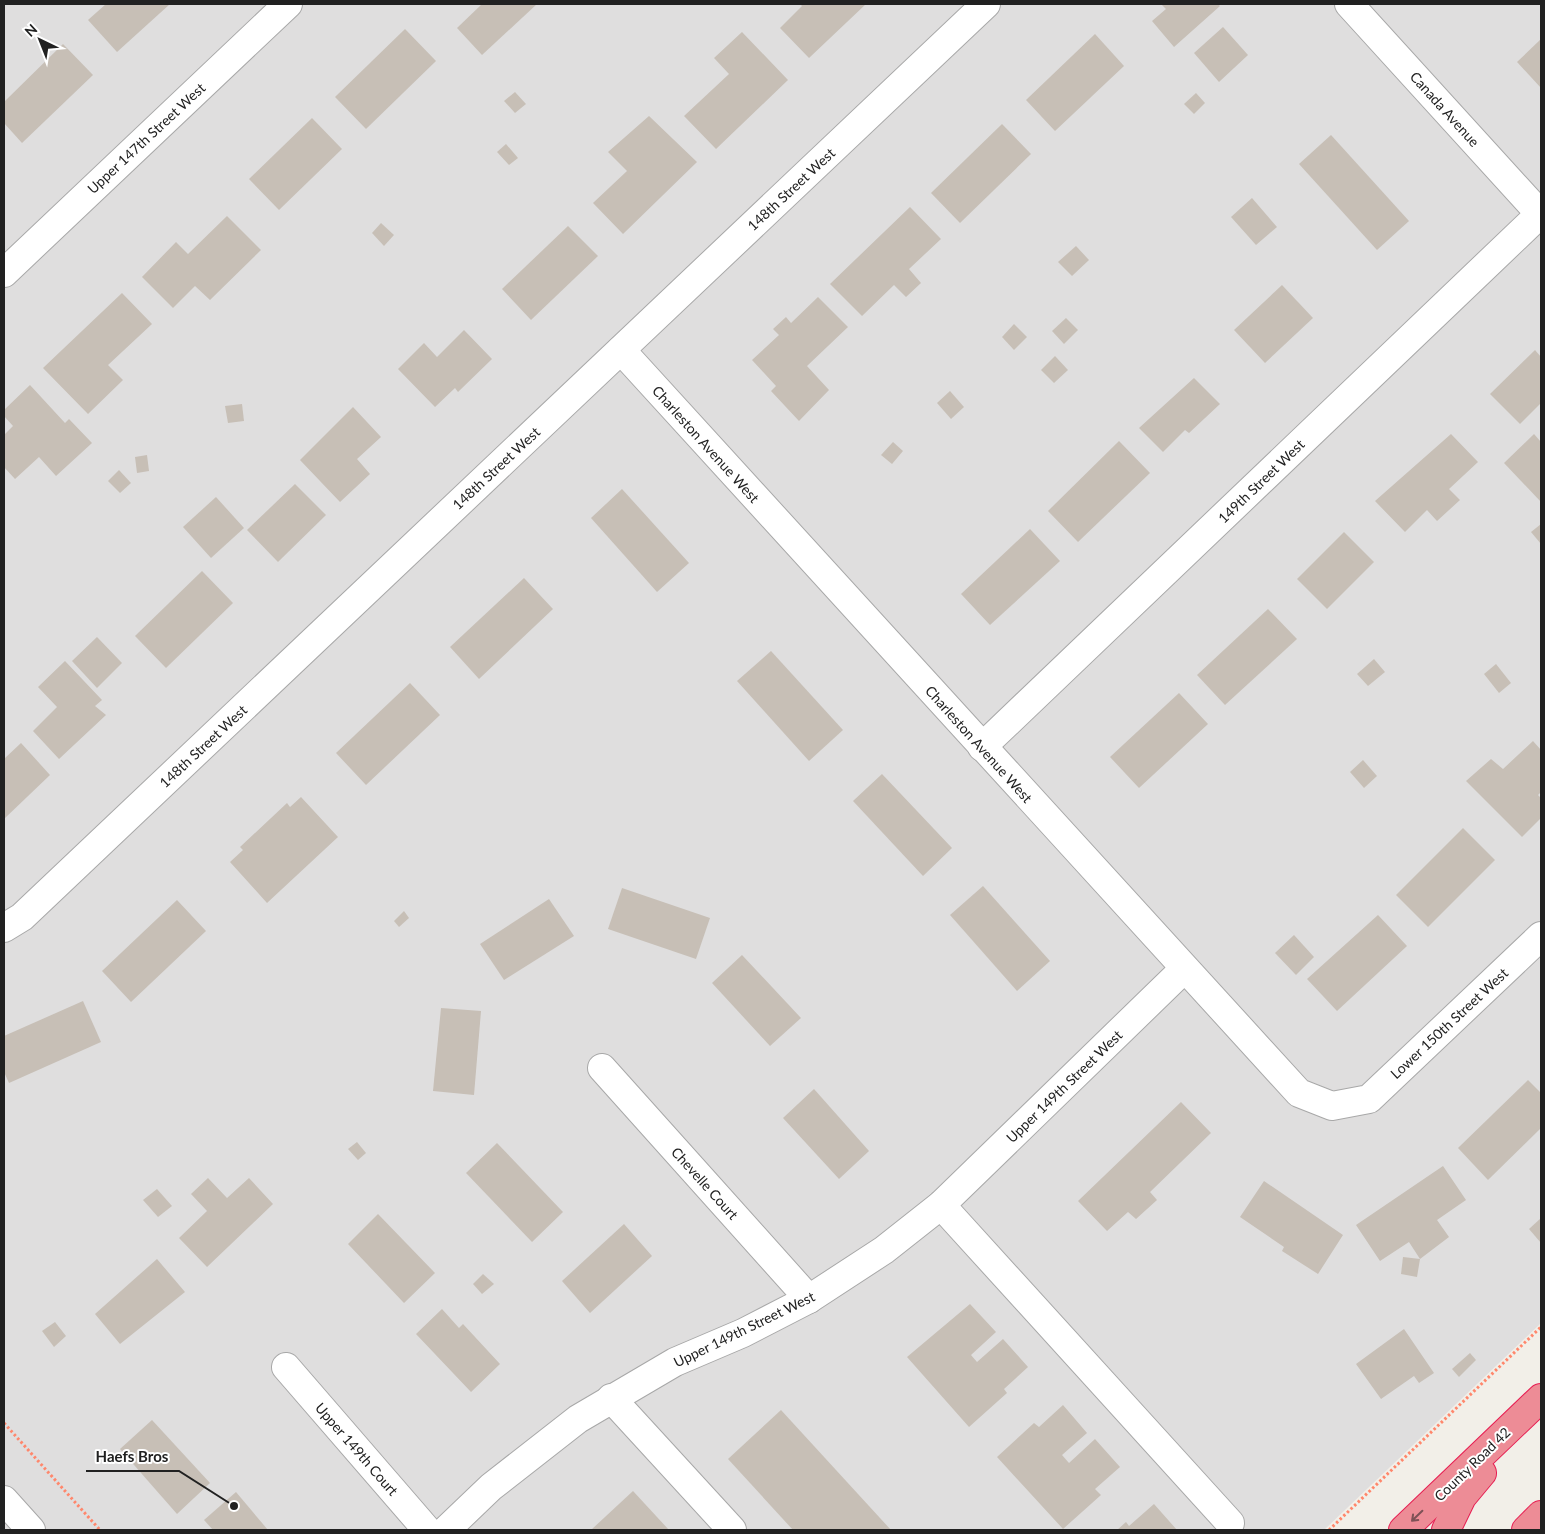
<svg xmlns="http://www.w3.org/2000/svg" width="1545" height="1534" viewBox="0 0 1545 1534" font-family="Lato,sans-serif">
<rect width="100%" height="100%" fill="#f2efe8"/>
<!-- residential -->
<polygon fill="#dfdede" points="4,4 1541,4 1541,1323 1324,1530 4,1530"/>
<!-- building -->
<g fill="#c7bfb6">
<polygon points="106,4 170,4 117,52 88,20"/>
<polygon points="482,4 537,4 482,55 457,28"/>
<polygon points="800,4 866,4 809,58 780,28 802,6"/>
<polygon points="1161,4 1218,4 1220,6 1174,47 1152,21 1166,9"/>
<polygon points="1223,27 1248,55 1219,82 1194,53"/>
<polygon points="405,29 436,61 366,129 335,97"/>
<polygon points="742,32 788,80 716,149 684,116 729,74 714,58"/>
<polygon points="1095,34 1124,66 1055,131 1026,100"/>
<polygon points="1541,39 1541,88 1517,62"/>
<polygon points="63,44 93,75 22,143 4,123 4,102"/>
<polygon points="515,92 526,104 515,113 504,101"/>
<polygon points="1196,93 1205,103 1194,114 1184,104"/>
<polygon points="649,116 697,162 623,234 593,203 627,171 608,152"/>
<polygon points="312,118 342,149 279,210 249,179"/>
<polygon points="1002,124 1031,154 960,223 931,193"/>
<polygon points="1331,135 1409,221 1377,250 1299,164"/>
<polygon points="506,144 518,158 509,165 497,152"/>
<polygon points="1252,198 1277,227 1256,245 1231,217"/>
<polygon points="910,207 941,239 909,269 921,283 906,297 894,285 862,316 830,284"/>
<polygon points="227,216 261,250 210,300 195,286 173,308 142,277 176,242 188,254"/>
<polygon points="381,223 394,235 384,246 372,233"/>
<polygon points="568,226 598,256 531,320 502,289"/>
<polygon points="1076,246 1089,260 1072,276 1058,262"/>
<polygon points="1282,285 1313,318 1265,363 1234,330"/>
<polygon points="122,293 152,324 108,365 123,380 88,414 43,368"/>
<polygon points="818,297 848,327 807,366 829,390 799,421 771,391 776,386 752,360 779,335 773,329 786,317 791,323"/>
<polygon points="1066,318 1078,330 1064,344 1052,331"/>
<polygon points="1014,324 1027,337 1014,350 1002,337"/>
<polygon points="464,330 492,359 458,392 455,388 435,407 398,369 424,343 437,357"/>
<polygon points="1535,350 1541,357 1541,403 1520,424 1490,394"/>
<polygon points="1055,356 1068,370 1054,383 1041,370"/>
<polygon points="1194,378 1220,404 1189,433 1185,430 1163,452 1139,428"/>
<polygon points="30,385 65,423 69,419 92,443 56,476 39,457 15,479 4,467 4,435 13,426 4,416 4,410"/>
<polygon points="950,391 964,407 951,419 937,403"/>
<polygon points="242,404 244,421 228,423 225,406"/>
<polygon points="353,407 381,437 357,459 370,474 340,502 300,460"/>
<polygon points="1451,434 1478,462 1449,489 1460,500 1437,521 1427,510 1405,532 1375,501"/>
<polygon points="1534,434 1541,442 1541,502 1504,463"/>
<polygon points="1119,441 1150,473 1078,542 1048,511"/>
<polygon points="893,442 903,451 892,464 881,455"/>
<polygon points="147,455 149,471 137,473 135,457"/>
<polygon points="119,470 131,483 120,493 108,481"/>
<polygon points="295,484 326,515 278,562 247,530"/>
<polygon points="622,489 689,563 657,592 591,518"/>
<polygon points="216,497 244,528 211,558 183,527"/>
<polygon points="1541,524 1541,544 1531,532"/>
<polygon points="1030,529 1060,561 990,625 961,594"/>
<polygon points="1344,532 1374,562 1327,609 1297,579"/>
<polygon points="202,571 233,603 166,668 135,636"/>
<polygon points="524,578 553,609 479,679 450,647"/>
<polygon points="1268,609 1297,639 1225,705 1197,675"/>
<polygon points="97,637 122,663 97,688 72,661"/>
<polygon points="771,651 843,730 809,761 737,681"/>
<polygon points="1374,659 1385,672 1368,686 1357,674"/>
<polygon points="65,661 102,700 95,706 106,715 59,759 33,731 57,707 38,687"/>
<polygon points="1496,664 1511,683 1499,693 1484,674"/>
<polygon points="410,683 440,715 366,785 336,753"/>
<polygon points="1179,693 1208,724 1139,788 1110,757"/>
<polygon points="1533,741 1541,750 1541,792 1538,795 1541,798 1541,818 1522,837 1466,781 1491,759 1503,769"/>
<polygon points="21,743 50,775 4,819 4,759"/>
<polygon points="1363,760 1377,776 1364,788 1350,772"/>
<polygon points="882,774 952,848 923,876 853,801"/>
<polygon points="301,797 338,837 267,903 230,862 243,850 240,847 287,803 290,807"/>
<polygon points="1463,828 1495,860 1428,927 1396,895"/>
<polygon points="983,886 1050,961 1017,991 950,915"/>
<polygon points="622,888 710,918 696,959 608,929"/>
<polygon points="549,899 574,936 504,980 480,944"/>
<polygon points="177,900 206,931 131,1002 102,971"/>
<polygon points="404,911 409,918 399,927 394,921"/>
<polygon points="1378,915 1407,946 1337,1011 1307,979"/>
<polygon points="1294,935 1314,957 1296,975 1275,953"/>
<polygon points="742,955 801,1018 770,1046 712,983"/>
<polygon points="83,1001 101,1042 9,1083 4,1072 4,1036"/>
<polygon points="441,1008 481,1011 474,1095 433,1091"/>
<polygon points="1528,1080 1541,1093 1541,1128 1488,1180 1458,1148"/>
<polygon points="814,1089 869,1151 839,1179 783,1118"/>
<polygon points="1181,1102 1211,1133 1150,1192 1157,1200 1136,1219 1128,1212 1107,1231 1078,1201"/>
<polygon points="357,1142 366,1153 358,1160 348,1149"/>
<polygon points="497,1143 563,1212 532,1242 466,1173"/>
<polygon points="1443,1166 1466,1200 1437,1220 1449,1237 1420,1259 1409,1242 1380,1261 1356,1225"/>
<polygon points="208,1178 227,1198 249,1178 273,1204 207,1267 179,1238 207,1211 191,1194"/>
<polygon points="1264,1181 1343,1235 1318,1274 1282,1251 1284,1247 1240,1217"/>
<polygon points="157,1189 172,1206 158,1217 143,1200"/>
<polygon points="378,1214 435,1273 404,1303 348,1244"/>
<polygon points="1541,1218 1541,1243 1529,1229"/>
<polygon points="624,1224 652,1256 590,1313 562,1281"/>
<polygon points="1403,1257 1420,1259 1417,1277 1401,1274"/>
<polygon points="157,1259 185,1292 120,1344 95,1314"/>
<polygon points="483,1274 494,1284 482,1294 473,1284"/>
<polygon points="970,1304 996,1332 971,1355 977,1362 1003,1339 1028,1367 1004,1389 1007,1393 969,1427 907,1357"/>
<polygon points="442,1309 459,1328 463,1324 500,1364 471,1392 416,1334"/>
<polygon points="55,1322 66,1336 54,1347 42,1331"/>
<polygon points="1404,1329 1434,1373 1419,1383 1414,1376 1381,1399 1356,1364"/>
<polygon points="1470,1353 1476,1360 1459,1377 1452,1369"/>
<polygon points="1063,1405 1087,1433 1062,1455 1069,1463 1095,1439 1120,1467 1095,1489 1101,1495 1063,1529 997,1457 1034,1423 1039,1427"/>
<polygon points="781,1410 891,1530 793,1530 728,1459"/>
<polygon points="152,1420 210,1483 177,1514 120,1449"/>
<polygon points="633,1491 669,1530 591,1530"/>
<polygon points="236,1492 268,1530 213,1530 204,1520"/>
<polygon points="1154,1504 1177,1530 1117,1530 1126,1522 1129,1526"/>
</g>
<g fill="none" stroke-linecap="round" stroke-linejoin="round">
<!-- minor casing -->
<g stroke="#a8a8a8" stroke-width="30">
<g id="minor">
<polyline points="1349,4 1541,215"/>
<polyline points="4,273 288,4"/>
<polyline points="621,350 1299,1093 1332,1106 1369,1099 1541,936"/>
<polyline points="982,747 1540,214"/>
<polyline points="4,928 22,917 986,4"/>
<polyline points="602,1068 809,1299"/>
<polyline points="941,1205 1230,1523"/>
<polyline points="286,1367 427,1530"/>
<polyline points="611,1398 732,1530"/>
<polyline points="4,1500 31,1530"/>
<polyline points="446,1530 491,1487 578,1419 675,1362 743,1333 809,1299 884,1250 941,1205 1184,969"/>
</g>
</g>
<!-- highway casing -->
<g stroke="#e71e52" stroke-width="30">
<g id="highway">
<polyline points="1403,1530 1541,1398"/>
<polyline points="1446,1530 1462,1497 1482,1473"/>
<polyline points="1526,1530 1541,1515"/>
</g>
</g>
<!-- path -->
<g stroke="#ff876c" stroke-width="3" stroke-dasharray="2.5 2.5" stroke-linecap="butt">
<polyline points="4,1423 100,1530"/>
<polyline points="1329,1530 1541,1327"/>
</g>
<!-- minor -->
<use href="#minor" stroke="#fff" stroke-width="28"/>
<!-- highway -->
<use href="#highway" stroke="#ed8c96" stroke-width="28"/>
</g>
<!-- one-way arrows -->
<defs><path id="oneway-shaft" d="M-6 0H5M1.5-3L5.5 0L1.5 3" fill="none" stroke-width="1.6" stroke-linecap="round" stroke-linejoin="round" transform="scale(1.25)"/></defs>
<use stroke="#7d5156" href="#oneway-shaft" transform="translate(1417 1516) rotate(136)"/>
<g text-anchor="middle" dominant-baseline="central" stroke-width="4" stroke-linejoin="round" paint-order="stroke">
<!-- street labels -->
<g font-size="14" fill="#212121" stroke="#fff">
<text transform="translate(1445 109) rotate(48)">Canada Avenue</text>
<text transform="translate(146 138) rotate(-43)">Upper 147th Street West</text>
<text transform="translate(791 189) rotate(-43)">148th Street West</text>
<text transform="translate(706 444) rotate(48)">Charleston Avenue West</text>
<text transform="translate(496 468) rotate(-43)">148th Street West</text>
<text transform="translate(1261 481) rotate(-44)">149th Street West</text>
<text transform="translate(979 744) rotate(48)">Charleston Avenue West</text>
<text transform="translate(203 746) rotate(-43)">148th Street West</text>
<text transform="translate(1449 1023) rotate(-43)">Lower 150th Street West</text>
<text transform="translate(1064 1086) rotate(-44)">Upper 149th Street West</text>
<text transform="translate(705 1183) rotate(48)">Chevelle Court</text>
<text transform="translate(744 1329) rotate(-26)">Upper 149th Street West</text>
<text transform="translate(357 1449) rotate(49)">Upper 149th Court</text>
<text transform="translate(1472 1464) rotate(-44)">County Road 42</text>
</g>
</g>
<!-- callouts -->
<path fill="none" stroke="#212121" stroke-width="2" d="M234 1506L179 1471H86"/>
<circle fill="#212121" stroke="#fff" stroke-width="2" cx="234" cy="1506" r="5"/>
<g font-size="15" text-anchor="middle" font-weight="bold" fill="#212121" stroke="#fff" stroke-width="4" stroke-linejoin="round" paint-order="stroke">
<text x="132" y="1462">Haefs Bros</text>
</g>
<!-- border -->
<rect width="1545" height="1534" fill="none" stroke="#212121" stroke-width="10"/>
<!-- north arrow -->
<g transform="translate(40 40) rotate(317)" stroke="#ffffff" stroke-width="4" paint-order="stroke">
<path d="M0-4L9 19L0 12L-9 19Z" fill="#212121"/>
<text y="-8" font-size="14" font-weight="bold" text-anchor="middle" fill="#212121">N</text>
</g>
</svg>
